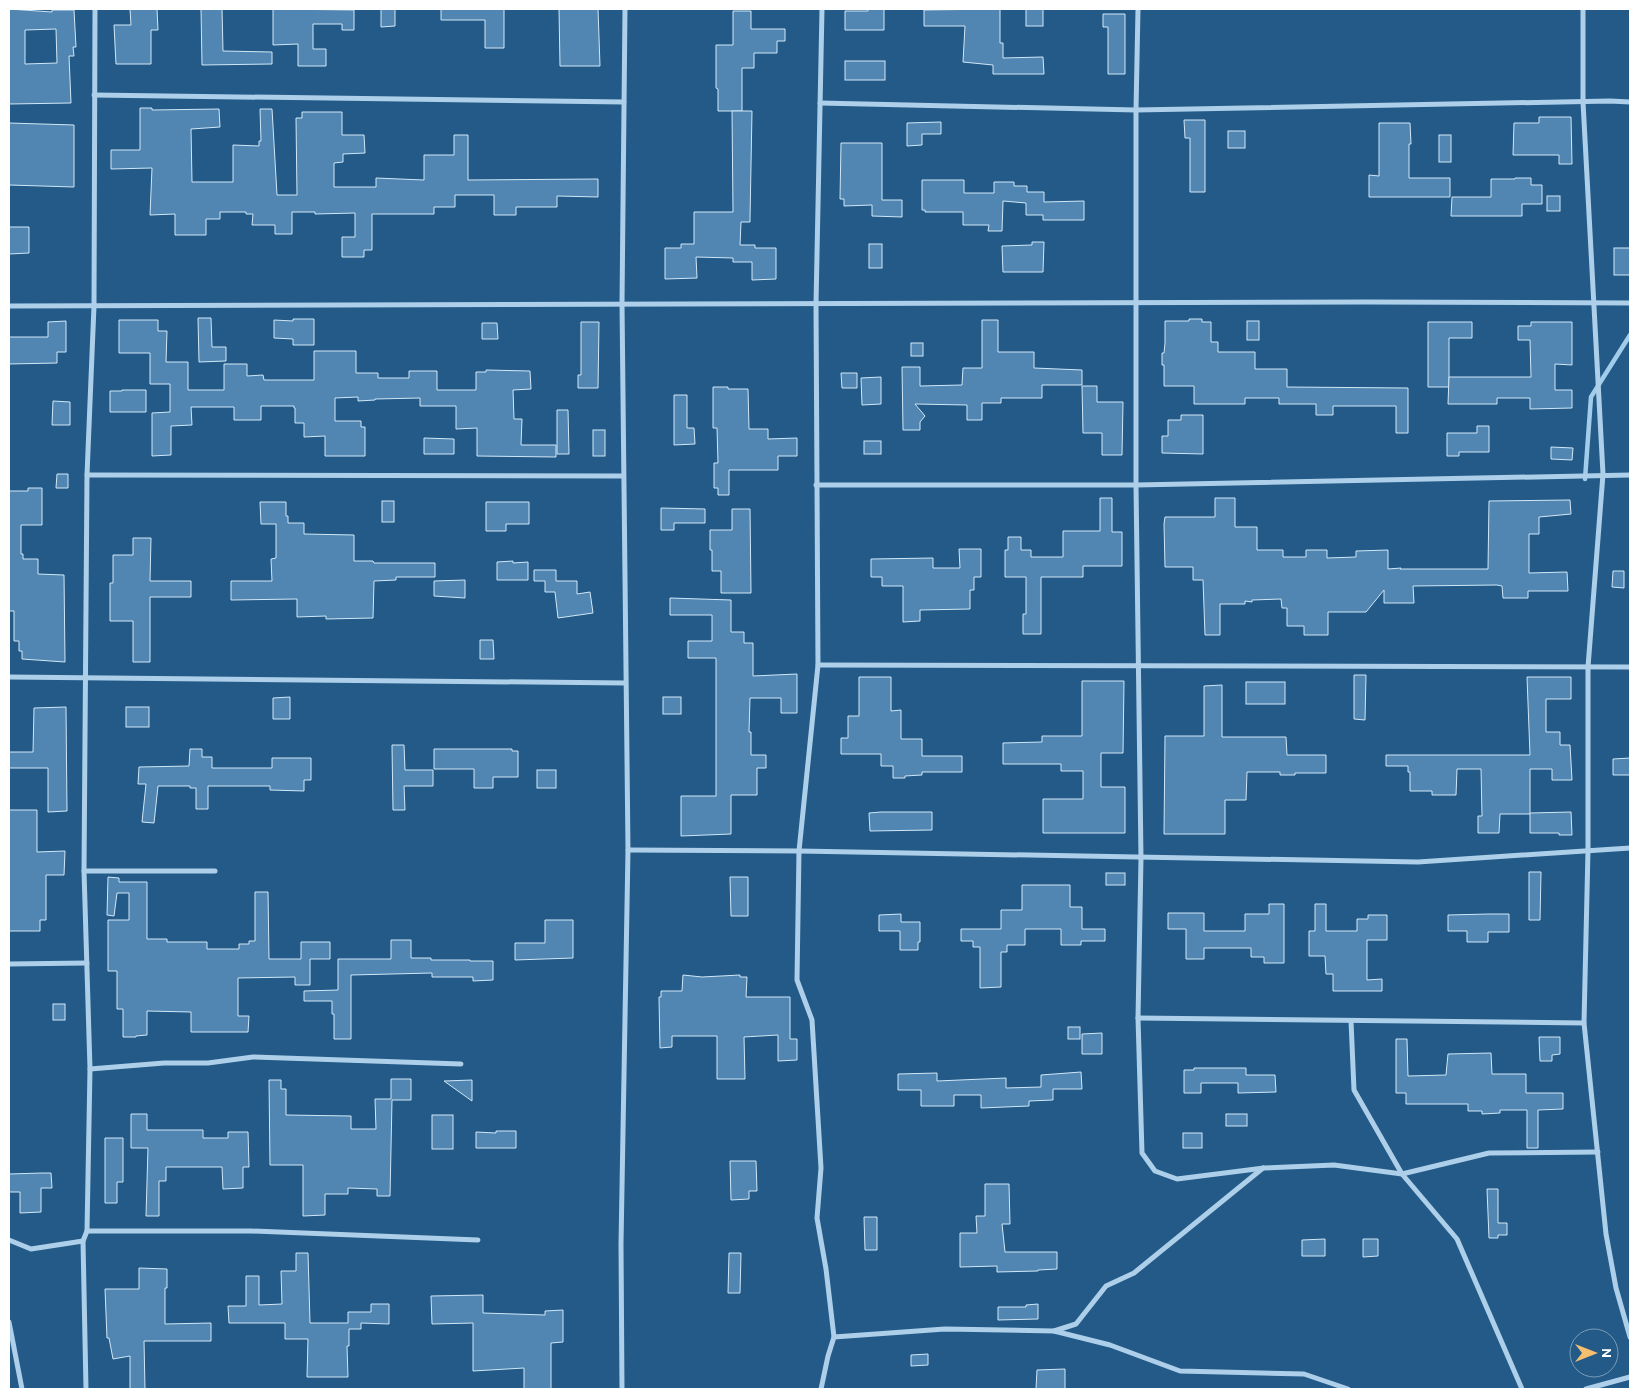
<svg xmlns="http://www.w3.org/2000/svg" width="1639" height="1398" font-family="Overpass,sans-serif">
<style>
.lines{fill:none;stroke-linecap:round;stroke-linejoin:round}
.stream{stroke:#a1ccea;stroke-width:4.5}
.building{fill:#5086b1;stroke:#d1e7f7;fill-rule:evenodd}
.minor{stroke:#adcfe9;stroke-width:5}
</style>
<rect width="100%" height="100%" fill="#235a87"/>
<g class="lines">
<path class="stream" d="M1585,479L1591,397L1630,335"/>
</g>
<g class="building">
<path d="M9,9L52,12V10H74L76,47H73L74,56H69L71,103L9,104ZM56,29L57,63L25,64V30Z"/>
<path d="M130,9H157L158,30H151V64H116L114,25H131Z"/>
<path d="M201,9H222L223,51L272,52V64L202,65Z"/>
<path d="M273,9L354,10V30H342V24H313V49H326V66H298V44L273,45Z"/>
<path d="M381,9H395V26L381,27Z"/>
<path d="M441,9H504V48H485V20H441Z"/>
<path d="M559,9H598L600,66H560Z"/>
<path d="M868,9H884V30H845V11H868Z"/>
<path d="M1000,9V43H1003V58L1043,57L1044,74H993V65L963,62L965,26H924V10Z"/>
<rect x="1026" y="9" width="17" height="17"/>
<path d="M733,11H751V29H785V41H777V53H754V68H742V111H718V89L716,88V45H733Z"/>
<path d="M1103,14H1125V74H1108V27H1103Z"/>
<rect x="845" y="61" width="40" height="19"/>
<path d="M140,108H152V110L219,109L220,127L191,129L192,182H233V145L259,146V141H261L260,109H272L277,195H297L296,118H302V112H342V135H364L365,153L343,154V162L334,163V187H376V178L424,180V155H454V135H468V180L598,179V197L557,196V207H516V215H494V195H455V207H434V214H372V250H364V257H342V237H355V213L315,214V212H292V234H275V225H252L253,214H246V212H220V219H206V235H175V214L150,215L152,168L111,169V150H140Z"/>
<path d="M732,111H752L750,219V222H741L740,245H755V248H776V279L752,280V262H733V258L696,257L697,278L665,279V248H681V244H694V212H733Z"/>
<path d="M1539,117H1571L1572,164H1559V155H1513L1514,123H1539Z"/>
<path d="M1184,120H1205V192H1190V138H1185Z"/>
<path d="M941,122V134H922V145L907,146V123Z"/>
<path d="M9,123L74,125V187L9,185Z"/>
<path d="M1379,123H1410L1411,144H1409V178H1450V197H1369V175L1379,176Z"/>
<rect x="1228" y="131" width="17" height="17"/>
<rect x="1439" y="135" width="12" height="27"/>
<path d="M841,143H882V200H902V217L872,216V205L844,206V199H840Z"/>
<path d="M1515,178H1531V185H1542V204H1522V216H1451L1452,197H1491V179H1515Z"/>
<path d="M922,180H964V193H994V182H1014V186H1027V192H1044V202L1084,201V220H1043V215H1026V203L1003,201L1002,231H988L989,225H963V212H925V210H922Z"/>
<rect x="1547" y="196" width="13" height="15"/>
<path d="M9,227H29V253L9,254Z"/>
<path d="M1032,242H1044L1043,272H1003L1002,246L1032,245Z"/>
<rect x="869" y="244" width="13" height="24"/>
<rect x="1614" y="248" width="16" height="27"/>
<path d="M198,318H211L212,347H226V361L199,362Z"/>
<path d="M293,319H314V345H293V339L274,338V320L293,321Z"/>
<path d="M1189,319H1202V322H1211V342H1218V352H1255V369H1287V387L1408,388V433H1396V406H1333V415H1316V404H1279V398H1245V404H1194V386H1164V365H1162V353H1164L1165,343V321H1189Z"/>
<path d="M119,320H158V331H167L166,362H188V390H224V364H247V376L263,375L264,380H314V351H356V373H378V378H409V371H437V390H476V372H486V370L530,371L531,389L513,390L514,419H522L521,445H556V457L477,456V428L456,429V406H420V398L375,399V400L358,401V397L335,398V421H361V427H365V456H325V436L304,437V423H295V408H294V406H261V420H234V407H191L192,425L171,426V455L152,456V413L170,412V384H150V353H119Z"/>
<path d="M982,320H998V352H1034V368L1082,370V385H1042V398H1001V403H982V420H967V405L915,404L925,416L920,422V430H903L902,367H920V386L962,385L963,368H982Z"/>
<path d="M66,321V352H57V363L9,364V337H48V322Z"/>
<rect x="1247" y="321" width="12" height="19"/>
<path d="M581,322H599L598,388H578V375H581Z"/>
<path d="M1428,322H1472V338H1449V387H1428Z"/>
<path d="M1531,322H1572V365L1555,364V390H1572V408L1530,409V398H1497V404H1448L1449,377H1531L1530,340H1518V326H1531Z"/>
<path d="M482,323H497L498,339H482Z"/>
<rect x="911" y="343" width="12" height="13"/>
<path d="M841,373H857V388H842Z"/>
<path d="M881,377V404L862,405L861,378Z"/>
<path d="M1082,386H1097V402H1123L1122,455H1102V433H1083Z"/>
<path d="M713,387H728V389H748L749,429H768V439L797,438V456H778V470H729V495H718V488H714V463H718L717,428H713Z"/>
<path d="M122,390H146V412H110V391H122Z"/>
<path d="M674,395H687V428H694L695,444L674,445Z"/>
<path d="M53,401L70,402V425H52Z"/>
<path d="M557,410H568L569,454H557Z"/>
<path d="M1181,415H1203V454L1162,453V436H1168V420H1181Z"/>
<path d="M1477,426H1489V452H1459V456H1447V433H1477Z"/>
<rect x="593" y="430" width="12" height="26"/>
<path d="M424,438L454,439V454H424Z"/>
<rect x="864" y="441" width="17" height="13"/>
<path d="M1551,447L1573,448L1572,460L1551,459Z"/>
<path d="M57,474H68V488H56Z"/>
<path d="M28,488H42V525H21V554H23V559H38V574L64,575L65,662L22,659V651H19V641H14V611H9V491H28Z"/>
<path d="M1100,498H1112V532H1122V566H1083V577H1041V634H1023V614H1026V577H1005V550H1008V537H1021V550H1031V557H1063V531H1100Z"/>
<path d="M1215,498H1235V527H1257V550H1283V557H1306V550H1327V558L1356,557V551L1388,550V569L1401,568L1400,569H1488L1489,501L1570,500L1571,514L1539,517V534H1529V573L1567,572L1568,591H1528V598H1503L1502,586L1497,585L1413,586L1414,603H1384V590L1366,612H1328V635H1304V626H1287V608H1282L1281,599L1252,600V602L1245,601V604H1220V635H1205L1203,580H1193V567H1165L1164,524L1165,517H1215Z"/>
<rect x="382" y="501" width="12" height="21"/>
<path d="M260,502H286V516H288V523H304V534L354,535V561H373L374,563H435V577H396V580L374,581L373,618L326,619V616L297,617V599L231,600V581H272L271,559L276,558V524H261Z"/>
<path d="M486,502H529V524H506V531H486Z"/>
<path d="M661,508L705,509V523H674V530H661Z"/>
<path d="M732,509H750L751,593H721V571H712V550H710V530H732Z"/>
<path d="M133,538H151L150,581H191V597H150V662H133V621H110V583H113V555H133Z"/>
<path d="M959,549H981V577H974V590H970V609L920,610V621L903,622V586H882V577H871V559L933,558V568H960Z"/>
<path d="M513,561V563L528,562V580H497V562Z"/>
<path d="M534,570H556V581H577V594L590,592L593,613L558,618L555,592H545V581H534Z"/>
<path d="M1613,571H1624V588L1612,587Z"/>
<path d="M465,580V598L434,596V581Z"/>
<path d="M670,598L731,600V632H744V643H753V676L797,674V713H781V698H750L749,732H751V755H766V768H757V795H731V834L681,836V796H716V658H688V641H712V615H670Z"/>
<path d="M480,640H493L494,659H480Z"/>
<path d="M1354,675H1366L1365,720L1354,719Z"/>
<path d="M859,677H891V711L901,710V739H922V756H962V772H922V775L905,776V778H893V766H881V754H841V738H848V716H859Z"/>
<path d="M1527,677H1571V699H1546V732H1560V745H1570L1572,780H1552V769H1530V814H1500L1499,833H1478V816H1482L1481,769H1457L1456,795H1432V791H1410V772H1408V766H1386V755H1530Z"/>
<path d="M1082,681H1124L1123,753H1101V787H1125V833H1043V799H1083V771H1061V764H1003V743L1042,742V736H1082Z"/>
<rect x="1246" y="682" width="39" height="22"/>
<path d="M1222,685V737H1286L1287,755H1326V773H1295V775H1280V772H1247L1246,800H1225V834H1164L1165,736H1204V686Z"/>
<path d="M290,697V719H273V698Z"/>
<rect x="663" y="697" width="18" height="17"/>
<path d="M66,707L67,811L48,812V768H9V752H33L34,708Z"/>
<rect x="126" y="707" width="23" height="20"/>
<path d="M392,745H404L405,770H433V786H404L405,810H393Z"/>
<path d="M190,749H202V757H212V768H272V758H311V780H304V791L270,790V786H208V809H196V788H190V786H158L154,823L142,822L146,784H138L139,767L189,766Z"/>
<path d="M434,749H512V751H518V777H493V788H474V769H434Z"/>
<path d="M1630,758V775H1613V759Z"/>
<rect x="537" y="770" width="19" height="18"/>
<path d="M9,810H37V852L65,851L64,875H46V920H40V931H9Z"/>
<path d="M881,812H932V830L870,831L869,813Z"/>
<path d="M1571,812L1572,835H1559V833H1530V813Z"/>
<path d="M1529,872H1541L1540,920H1529Z"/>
<rect x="1106" y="873" width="19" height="12"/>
<path d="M108,877L119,878V882H147V939H167V942H207V949H239V944H249V941H255V892H268L269,959H301V942H330V959H310V985H295V977L238,978V1016H249L248,1032H191V1012L147,1011V1035L136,1036V1037H123V1009H117V971H108V920H129V893H117L114,916L107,915Z"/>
<path d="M730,877H748V916H731Z"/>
<path d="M1022,885H1070V907H1082V929H1105V941H1081V945H1061V929H1025V945H1007V952H1001V987L980,988V947H973V941H961V929H1001V910H1022Z"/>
<path d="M1269,904H1284V963H1264V957H1251V948H1204V959H1186V929H1168V913H1204V931H1245V914H1269Z"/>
<path d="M1315,904H1326V931H1357V919H1368V915H1387V940H1367V980L1382,979V991H1333V974H1326L1325,956H1309V931H1315Z"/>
<path d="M901,914V922H920V942H918V950H900V931H879V915Z"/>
<path d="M1489,914H1509V932H1488V942H1467V931H1448V915Z"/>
<path d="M545,920H573V958L515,960V943H545Z"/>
<path d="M391,940H411V958H431V960H470V961H493V980L473,981V977H432V973L351,975V1039H334V1014H332V1001H304V991L338,990V959H391Z"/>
<path d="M683,975L702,977L740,975V977H747L746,997H790V1039H797V1060L778,1061V1035L744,1037L745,1079H717V1036H672V1047L660,1048L659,997H661V991H682Z"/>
<rect x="53" y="1004" width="12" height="16"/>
<rect x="1068" y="1027" width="12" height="12"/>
<path d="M1102,1033V1054H1082V1034Z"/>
<path d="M1539,1037H1560V1054L1552,1055V1061H1540Z"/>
<path d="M1396,1039H1407L1408,1076L1446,1075L1448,1054L1491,1053L1492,1074H1526V1093H1563V1109L1538,1110V1148H1527V1110H1500V1113L1482,1114V1111H1468V1104H1406V1093H1396Z"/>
<path d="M1194,1068H1246V1075H1275L1276,1092L1238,1093V1083H1201V1093H1184V1070H1194Z"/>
<path d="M1081,1072L1082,1089H1053V1100L1029,1101V1106L981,1108V1095H954V1106H921V1090H898V1074L937,1073V1081L1006,1078V1088L1041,1087V1075Z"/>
<path d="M391,1079H411V1100H392L390,1196H377V1189L348,1188V1194H325V1215L303,1216V1165H270L269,1080H281V1089H286V1115L351,1116V1129H376L375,1099H391Z"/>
<path d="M472,1080V1101L444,1081Z"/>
<path d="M131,1114H147V1130H203V1138H228V1132H248L249,1167H243V1188L223,1189L222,1167H166V1181H159V1216H146L148,1148H131Z"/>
<rect x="1226" y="1114" width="21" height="12"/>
<rect x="432" y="1115" width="21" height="34"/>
<path d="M496,1131H516V1148H476V1132L496,1133Z"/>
<rect x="1183" y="1133" width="19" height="15"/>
<path d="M105,1138H123V1182H117V1203H105Z"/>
<path d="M730,1161H756L757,1191H749V1199L731,1200Z"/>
<path d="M42,1173H51L52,1188H41V1212L20,1213V1192H9V1174Z"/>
<path d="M985,1184H1009L1010,1224H1002L1005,1252H1057V1269L1038,1270V1271L997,1272V1266L960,1267V1233H977L976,1216H985Z"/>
<path d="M1487,1189H1498V1223H1507V1235H1498V1238H1489Z"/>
<path d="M864,1217H877V1250H865Z"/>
<path d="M1325,1239V1256H1302V1240Z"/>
<path d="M1363,1239H1378V1256L1363,1257Z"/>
<path d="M296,1253H308L310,1323H348V1312H371V1304H389V1324L361,1323V1329H349V1346H347L348,1377H307L308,1339H285V1323H229L228,1306H246V1276H259V1305L282,1304L281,1271H296Z"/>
<path d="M729,1253H741L740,1293H728Z"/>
<path d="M139,1268L167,1269V1288H165V1324L211,1323V1341H144L145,1389H130V1356L113,1359L109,1338H107L105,1289H139Z"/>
<path d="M483,1295V1313L545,1315V1311L563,1310V1342L551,1343V1389H524V1368L473,1371V1323L432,1324L431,1296Z"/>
<path d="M1038,1304V1319L998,1320V1307H1026V1305Z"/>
<path d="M928,1354V1365L911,1366V1355Z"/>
<path d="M1065,1369V1389H1036L1037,1370Z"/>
</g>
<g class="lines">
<g class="minor">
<path d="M1138,9L1136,110V485L1141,858L1138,1018L1142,1153L1155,1171L1177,1179L1264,1168L1334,1165L1402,1174L1489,1153L1598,1152"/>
<path d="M1583,9V102L1603,474L1588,667V850L1584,1023L1606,1234L1616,1288L1630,1337"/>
<path d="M94,95L624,102"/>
<path d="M820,103L1136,110L1610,101L1630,102"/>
<path d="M9,306L1366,302L1630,303"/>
<path d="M87,475L623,476"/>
<path d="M816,485H1136L1630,475"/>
<path d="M818,665L1630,667"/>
<path d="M9,677L625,683"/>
<path d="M628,850L799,851L1418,862L1630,848"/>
<path d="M84,871H215"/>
<path d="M9,964L87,963"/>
<path d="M1138,1018L1584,1023"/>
<path d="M1351,1021L1354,1090L1402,1174L1457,1239L1522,1389"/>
<path d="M90,1069L164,1063H208L253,1057L461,1064"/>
<path d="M87,1231H251L478,1240"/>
<path d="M9,1240L31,1249L83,1241"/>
<path d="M9,1322L22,1389"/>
<path d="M1054,1331L1110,1345L1180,1371L1304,1374L1348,1389"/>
<path d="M834,1337L945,1329L1054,1331L1076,1324L1106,1286L1134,1273L1263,1168"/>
<path d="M86,1389L83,1241L87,1231L90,1069L84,871L87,475L94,306L95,9"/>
<path d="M622,1389L621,1244L628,850L622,304L625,9"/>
<path d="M821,1389L828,1356L834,1337L826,1269L817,1218L821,1168L812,1020L797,980L799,851L818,665L816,304L822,9"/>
<path d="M1586,1389L1630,1377"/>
</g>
</g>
<rect width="1639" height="1398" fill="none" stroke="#ffffff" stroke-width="20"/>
<g transform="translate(1594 1353) rotate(90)"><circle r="24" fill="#235a87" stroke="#7b9cb7"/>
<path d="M0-4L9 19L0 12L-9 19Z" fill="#f5bf70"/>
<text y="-8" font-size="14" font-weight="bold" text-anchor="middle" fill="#ffffff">N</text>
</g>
</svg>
